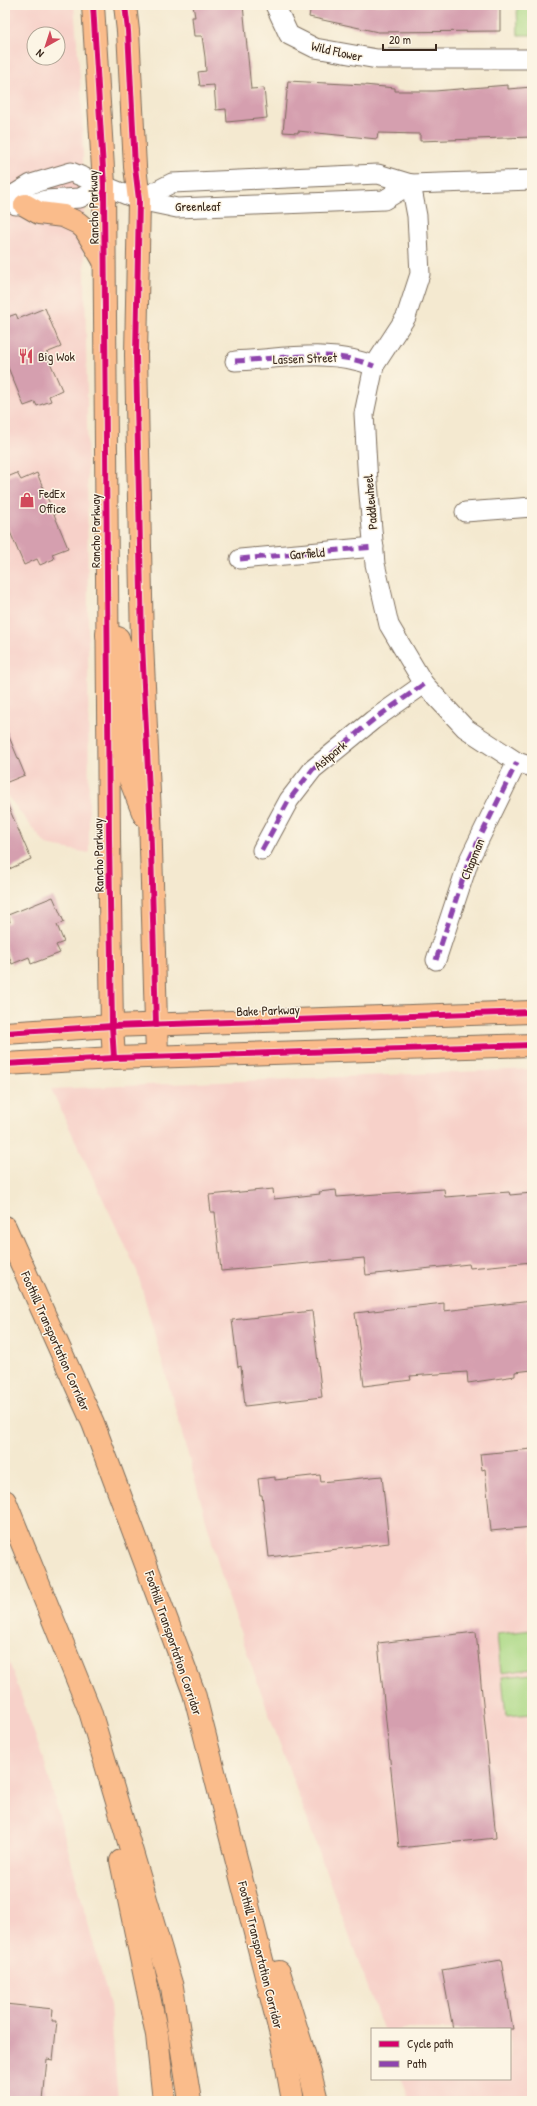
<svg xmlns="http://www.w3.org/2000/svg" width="537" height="2106" font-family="'Patrick Hand',sans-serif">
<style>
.built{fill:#f7d1c9;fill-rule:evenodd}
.green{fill:#acd986;stroke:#748252}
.building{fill:#d59faf}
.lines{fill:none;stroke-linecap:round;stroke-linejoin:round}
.minor-casing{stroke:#7c6d5c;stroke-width:21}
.major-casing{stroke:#7c6d5c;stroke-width:24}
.highway-casing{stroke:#7c6d5c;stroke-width:24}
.minor{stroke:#fff;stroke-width:19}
.major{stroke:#fabc8b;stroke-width:22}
.highway{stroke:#fabc8b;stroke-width:22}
.quiet{stroke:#8e44ad;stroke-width:5;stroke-dasharray:10 5;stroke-linecap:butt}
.cycleway-casing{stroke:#fcf5e5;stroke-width:8}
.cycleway{stroke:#d6006c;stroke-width:6}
.labels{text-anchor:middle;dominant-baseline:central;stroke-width:3;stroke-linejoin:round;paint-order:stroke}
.street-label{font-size:13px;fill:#3b2a1e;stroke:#fcf5e5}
.poi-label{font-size:13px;fill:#3b2a1e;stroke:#fcf5e5;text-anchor:start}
</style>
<rect width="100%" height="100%" fill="#fcf5e5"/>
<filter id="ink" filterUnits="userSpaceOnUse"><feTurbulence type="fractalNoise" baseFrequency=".025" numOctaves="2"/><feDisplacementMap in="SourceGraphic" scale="8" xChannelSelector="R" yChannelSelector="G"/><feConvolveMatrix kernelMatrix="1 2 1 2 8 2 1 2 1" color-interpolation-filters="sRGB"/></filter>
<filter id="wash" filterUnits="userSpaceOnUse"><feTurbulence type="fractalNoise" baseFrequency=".012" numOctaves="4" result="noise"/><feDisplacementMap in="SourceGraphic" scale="16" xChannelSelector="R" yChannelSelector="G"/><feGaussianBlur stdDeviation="0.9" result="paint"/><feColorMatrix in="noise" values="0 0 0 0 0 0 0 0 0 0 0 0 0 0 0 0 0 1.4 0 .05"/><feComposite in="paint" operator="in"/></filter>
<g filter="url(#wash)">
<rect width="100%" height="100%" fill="#f4e9d0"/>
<g class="built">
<path d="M5,5H74L82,103L87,400L89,853L46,845L5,793ZM34,34H58V58H34Z"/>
<path d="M532,1069V2101H409L401,2079H510V2029H383L253,1670L223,1581L137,1271L51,1089Z"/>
<path d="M5,1650L45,1764L110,2005L118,2101H5Z"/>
</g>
<g class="green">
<path d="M517,5H532V35H518Z"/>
<path d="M532,1630V1669L501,1673L497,1634Z"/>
<path d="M532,1674V1714L506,1716L502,1677Z"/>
</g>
<g id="blocks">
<g class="building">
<path d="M193,5H243L251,89L264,88L267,118L227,122L226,109L216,110L214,85L200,86L198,72L206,71L205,57L202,36H194L192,17H195Z"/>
<path d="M311,5H500V31L378,32L309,17Z"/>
<path d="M288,81L364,85L395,88V91H435L508,85V89L532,87V137L420,141V134L378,133L377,139L298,131V133L283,132Z"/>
<path d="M45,308L61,347L46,353L62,390L49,396L51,401L37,406L35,402L24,406L5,360V318L16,314L18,319Z"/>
<path d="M17,473L21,480L37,473L68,548L52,554L54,559L40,565L37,559L24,565L5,520V478Z"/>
<path d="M5,727L25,775L5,783Z"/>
<path d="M5,799L31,859L5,871Z"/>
<path d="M53,897L64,922L57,925L64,942L56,945L60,953L31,964L29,957L12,964L5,946V924L10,922L8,915Z"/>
<path d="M273,1189L274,1199L320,1194L319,1192L336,1190L337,1197L444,1189L445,1197L509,1192L510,1195L532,1193V1262L470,1268L469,1264L366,1275L364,1258L221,1271L215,1212H211L209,1195Z"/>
<path d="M532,1301V1370L515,1372V1376L468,1383L467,1372L410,1376L411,1380L364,1386L355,1313L444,1303V1311Z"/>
<path d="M312,1311L322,1397L245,1406L241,1366L238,1367L232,1320Z"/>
<path d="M532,1449V1527L491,1531L485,1469L482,1470L480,1454Z"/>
<path d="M320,1475L321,1482L382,1476L389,1543L269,1557L262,1495H260L258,1479L275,1477V1480Z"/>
<path d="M476,1632L496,1838L399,1848L378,1643Z"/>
<path d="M501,1960L513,2029H453L442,1970Z"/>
<path d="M5,2004L53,2009L52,2021H57L53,2060L47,2059L43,2101H5Z"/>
</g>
</g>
</g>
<g filter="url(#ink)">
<use href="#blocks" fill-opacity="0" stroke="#7c6d5c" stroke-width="1"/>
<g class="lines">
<g class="minor-casing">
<g id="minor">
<path d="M275,5L289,35L315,48L377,59H532"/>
<path d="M411,184L417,216L420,274L406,317L374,366L364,414L368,483L375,564L389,625L424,684L465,728L517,762L532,767"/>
<path d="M5,200L31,184L71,172L139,200L177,208L384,200L411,184"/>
<path d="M139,200L172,183L378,174L411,184L532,180"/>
<path d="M16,205L30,204L46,200L80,198L104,185"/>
<path d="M235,361C280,359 331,348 374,366"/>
<path d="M465,512L532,507"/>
<path d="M240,559L374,547"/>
<path d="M262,850L289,800L313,769L373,720L424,684"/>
<path d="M436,960L469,860L517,762"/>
</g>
</g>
<g class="major-casing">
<g id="major">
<path d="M93,5L104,185L109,838L112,1026L114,1058"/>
<path d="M125,5L128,31L135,167L139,200L136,355L142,643L150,814L157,1056"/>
<path d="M25,205L39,213L63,216L78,223L85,229L104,261"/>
<path d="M107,635L118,638L124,658L128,774L144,815"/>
<path d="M5,1033L112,1026L532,1012"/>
<path d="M5,1064L114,1058L532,1045"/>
</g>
</g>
<g class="highway-casing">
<g id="highway">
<path d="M5,1227L93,1423L194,1693L282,2039L293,2101"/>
<path d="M5,1501L90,1711L172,1987L190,2101"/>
<path d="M121,1861L157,2035L164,2101"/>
<path d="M279,1972L310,2073L317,2101"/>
</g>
</g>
<use href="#minor" class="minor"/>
<use href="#major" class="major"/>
<use href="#highway" class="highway"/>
<g class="quiet">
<path d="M235,361C280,359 331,348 374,366"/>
<path d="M240,559L374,547"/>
<path d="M262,850L289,800L313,769L373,720L424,684"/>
<path d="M436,960L469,860L517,762"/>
</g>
<g class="cycleway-casing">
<g id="cycleway">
<path d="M93,5L104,185L109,838L112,1026L114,1058"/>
<path d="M125,5L128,31L135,167L139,200L136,355L142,643L150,814L156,1025"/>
<path d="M5,1033L112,1026L532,1012"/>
<path d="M5,1064L114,1058L532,1045"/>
</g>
</g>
<use href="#cycleway" class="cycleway"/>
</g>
</g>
<defs>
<g id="restaurant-bare" transform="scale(1.2)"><path d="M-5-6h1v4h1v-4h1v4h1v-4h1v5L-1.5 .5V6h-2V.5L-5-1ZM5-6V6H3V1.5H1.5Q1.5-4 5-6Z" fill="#d1495b" stroke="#fcf5e5" stroke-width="2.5" paint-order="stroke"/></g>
<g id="shop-bare" transform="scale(1.2)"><path d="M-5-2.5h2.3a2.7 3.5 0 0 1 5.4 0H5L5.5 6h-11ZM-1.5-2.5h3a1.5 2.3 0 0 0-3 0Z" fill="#d1495b" stroke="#fcf5e5" stroke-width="2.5" paint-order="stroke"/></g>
</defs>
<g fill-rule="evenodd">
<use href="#restaurant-bare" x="26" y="356"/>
<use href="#shop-bare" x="27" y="500"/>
</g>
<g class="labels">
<g class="street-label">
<text transform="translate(337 51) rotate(13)">Wild Flower</text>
<text x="198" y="206">Greenleaf</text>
<text transform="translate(93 207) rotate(-91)">Rancho Parkway</text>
<text transform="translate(305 358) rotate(-2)">Lassen Street</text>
<text transform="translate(370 502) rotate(-95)">Paddlewheel</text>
<text transform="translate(95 531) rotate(-90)">Rancho Parkway</text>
<text transform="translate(307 553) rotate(-5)">Garfield</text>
<text transform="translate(330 755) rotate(-40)">Ashpark</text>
<text transform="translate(98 855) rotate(-91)">Rancho Parkway</text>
<text transform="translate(472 859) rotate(-68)">Chapman</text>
<text transform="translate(268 1010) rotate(-2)">Bake Parkway</text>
<text transform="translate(56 1341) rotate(66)">Foothill Transportation Corridor</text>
<text transform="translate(174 1643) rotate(71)">Foothill Transportation Corridor</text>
<text transform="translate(261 1955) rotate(76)">Foothill Transportation Corridor</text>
</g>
<g class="poi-label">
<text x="38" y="356">Big Wok</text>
<text x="39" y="493">FedEx<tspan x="39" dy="15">Office</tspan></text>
</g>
</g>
<rect width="537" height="2106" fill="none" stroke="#fcf5e5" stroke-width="20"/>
<rect x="371" y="2028" width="140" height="52" fill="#fcf5e5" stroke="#afa495"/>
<rect x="379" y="2041" width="20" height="6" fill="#d6006c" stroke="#afa495"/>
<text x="407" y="2048" font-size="12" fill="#3b2a1e">Cycle path</text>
<rect x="379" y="2061" width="20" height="6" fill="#8e44ad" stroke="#afa495"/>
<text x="407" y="2068" font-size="12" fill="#3b2a1e">Path</text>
<g transform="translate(46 46) rotate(219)"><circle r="19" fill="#fcf5e5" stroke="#afa495"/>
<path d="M0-3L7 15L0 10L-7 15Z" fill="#d1495b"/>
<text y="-6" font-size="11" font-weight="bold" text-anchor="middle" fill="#3b2a1e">N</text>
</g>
<path d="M383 44v6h53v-6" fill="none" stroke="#3b2a1e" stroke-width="2"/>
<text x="389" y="44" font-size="12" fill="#3b2a1e" stroke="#fcf5e5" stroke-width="3" paint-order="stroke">20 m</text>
</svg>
